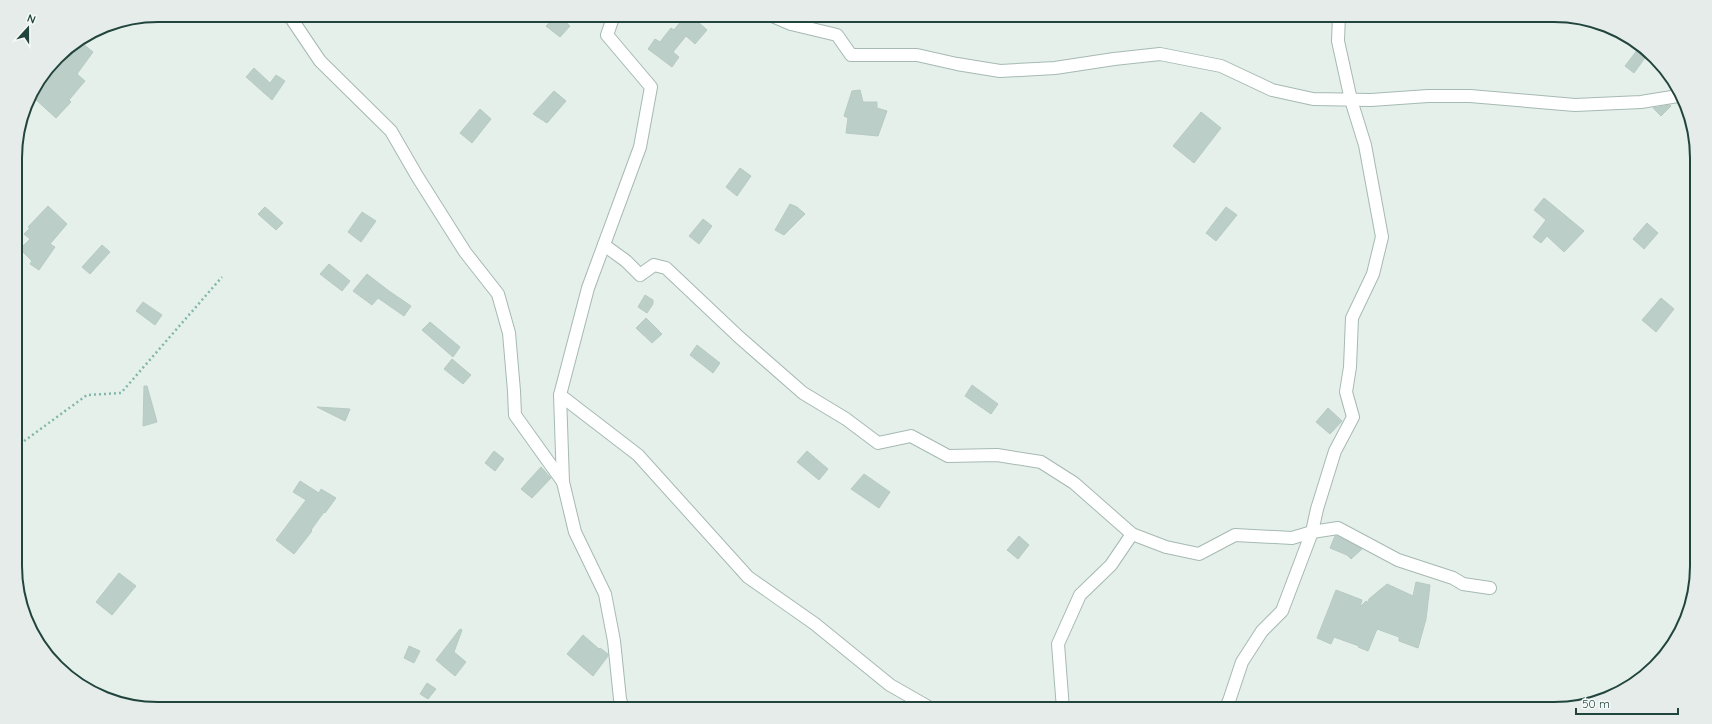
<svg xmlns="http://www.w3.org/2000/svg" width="1712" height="724" font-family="Quicksand,sans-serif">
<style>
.building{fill:#bccec8;stroke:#b6cac3}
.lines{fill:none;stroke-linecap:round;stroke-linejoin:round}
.minor-casing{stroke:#a6b9b3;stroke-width:14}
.path{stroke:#81b7aa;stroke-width:2.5;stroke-dasharray:2 3;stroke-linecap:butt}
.minor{stroke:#fff;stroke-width:12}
.rim{fill:none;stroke:#21453d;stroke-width:2}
</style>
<rect width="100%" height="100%" fill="#e5f0eb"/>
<g class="building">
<path d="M557,15L570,26L560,37L546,26Z"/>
<path d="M686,15H704L698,22L707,30L695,44L686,36L673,52L679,57L672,67L648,49L655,39L660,42L671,28L674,30Z"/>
<path d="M77,42L80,45L82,43L93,52L77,74L85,81L69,100L71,102L56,118L34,98L37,94L33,91L64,51Z"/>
<path d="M1638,49L1647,55L1634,73L1625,66Z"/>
<path d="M254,68L270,83L276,75L285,81L272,100L246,77Z"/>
<path d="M860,90L863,102H877V108L887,111L878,136L846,133L848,118L844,116L852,91Z"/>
<path d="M554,91L566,101L547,123L533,114Z"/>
<path d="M1670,105L1671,106L1661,116L1653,108Z"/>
<path d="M480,109L491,119L472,143L460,133Z"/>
<path d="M1201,112L1221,128L1194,163L1173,146Z"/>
<path d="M740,168L751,176L737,196L726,187Z"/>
<path d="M1544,198L1584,231L1564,252L1547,236L1541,243L1533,237L1546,220L1534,210Z"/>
<path d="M790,204L797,207L805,214L784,235L775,230Z"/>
<path d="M48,206L67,224L50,244L55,247L39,270L30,264L32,261L20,249L30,239L24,234L30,228L28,227Z"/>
<path d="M265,207L283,223L276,230L258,214Z"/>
<path d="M1226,207L1237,215L1216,241L1206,233Z"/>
<path d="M362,212L376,221L361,242L348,232Z"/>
<path d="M703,219L712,226L699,244L689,236Z"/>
<path d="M1647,223L1658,233L1644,249L1633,239Z"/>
<path d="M102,245L110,252L90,274L82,267Z"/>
<path d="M329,264L350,281L342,291L320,274Z"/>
<path d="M367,274L389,291L411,306L404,316L378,298L372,305L353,291Z"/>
<path d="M645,295L653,300V304L647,313L638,307Z"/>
<path d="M1661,298L1674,309L1656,332L1642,320Z"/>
<path d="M143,302L162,315L155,325L136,311Z"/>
<path d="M646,318L662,334L652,343L636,328Z"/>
<path d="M430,322L460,347L453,357L422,330Z"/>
<path d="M697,345L720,363L713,373L690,355Z"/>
<path d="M452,359L471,375L463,384L444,369Z"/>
<path d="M972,385L998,404L991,414L965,396Z"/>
<path d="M144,386H147L157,422L143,426Z"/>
<path d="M317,407L350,409L345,421Z"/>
<path d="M1328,408L1342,421L1330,434L1316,422Z"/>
<path d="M494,451L504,459L495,471L485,463Z"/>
<path d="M807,451L828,469L819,480L797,462Z"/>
<path d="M541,467L551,478L532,498L521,489Z"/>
<path d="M864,474L890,492L879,508L851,489Z"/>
<path d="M300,481L319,493L321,489L336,498L325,513L324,512L311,530L312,531L294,554L276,540L306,500L293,492Z"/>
<path d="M1019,536L1029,545L1018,559L1007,550Z"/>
<path d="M1335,536H1337L1362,549L1351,559L1347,555L1330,548Z"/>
<path d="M119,573L136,586L112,615L96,602Z"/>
<path d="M1416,582L1430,585L1426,619L1418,648L1399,641V637L1377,629L1368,651L1358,647L1359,646L1334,637L1331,644L1317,638L1336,590L1362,600L1360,607L1366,601L1368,602L1369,599L1387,584L1413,596Z"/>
<path d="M460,629L462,630L454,652L466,662L455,676L436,660Z"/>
<path d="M583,635L599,649L600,648L608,654V656L593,676L567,654Z"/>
<path d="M409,646L420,651L414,663L404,658Z"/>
<path d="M427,683L436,689L428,699L420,694Z"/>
</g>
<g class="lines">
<g class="minor-casing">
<g id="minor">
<path d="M289,15L320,61L391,131L417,176L465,252L498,294L509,333L514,391L515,415L563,482"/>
<path d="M614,15L607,35L651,87L640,147L588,288L560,395L563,482L575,532L605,594L614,641L620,699L623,709"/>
<path d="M770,15L791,24L837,35L851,55H917L957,64L1000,71L1055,68L1114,59L1160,54L1221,66L1272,90L1313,99L1371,100L1428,96H1470L1575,105L1641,102L1678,96"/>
<path d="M604,245L626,261L640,275L654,265L666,268L739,337L803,393L846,419L878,443L911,436L948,456L997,455L1041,462L1074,483L1132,534L1166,547L1199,554L1235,535L1292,538L1312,532L1338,528L1398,560L1453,578L1463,584L1490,588"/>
<path d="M560,395L638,455L748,577L815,624L890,685L932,709"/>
<path d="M1063,709L1058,644L1080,595L1111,565L1132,534"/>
<path d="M1225,709L1229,701L1242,662L1262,631L1282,611L1312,532L1317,509L1335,451L1353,417L1346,392L1350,367L1352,318L1373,274L1382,237L1365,145L1351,100L1338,41L1339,15"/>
</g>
</g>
<path class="path" d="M16,447L87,395L121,393L222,277"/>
<use href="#minor" class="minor"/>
</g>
<path d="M0 0H1712V724H0ZM158 22H1554A136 136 0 0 1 1690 158V566A136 136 0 0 1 1554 702H158A136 136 0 0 1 22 566V158A136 136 0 0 1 158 22Z" fill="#e5ecea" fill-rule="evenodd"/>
<path class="rim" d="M158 22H1554A136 136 0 0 1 1690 158V566A136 136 0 0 1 1554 702H158A136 136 0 0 1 22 566V158A136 136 0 0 1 158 22Z"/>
<g transform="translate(28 28) rotate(21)" stroke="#f6fbf9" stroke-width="3" paint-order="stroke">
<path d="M0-3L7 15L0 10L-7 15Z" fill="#21453d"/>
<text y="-6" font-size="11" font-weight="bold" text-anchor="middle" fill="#21453d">N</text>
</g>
<path d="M1576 708v6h102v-6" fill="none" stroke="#21453d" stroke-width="2"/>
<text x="1582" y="708" font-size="12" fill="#21453d" stroke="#f6fbf9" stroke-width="3" paint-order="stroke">50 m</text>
</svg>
